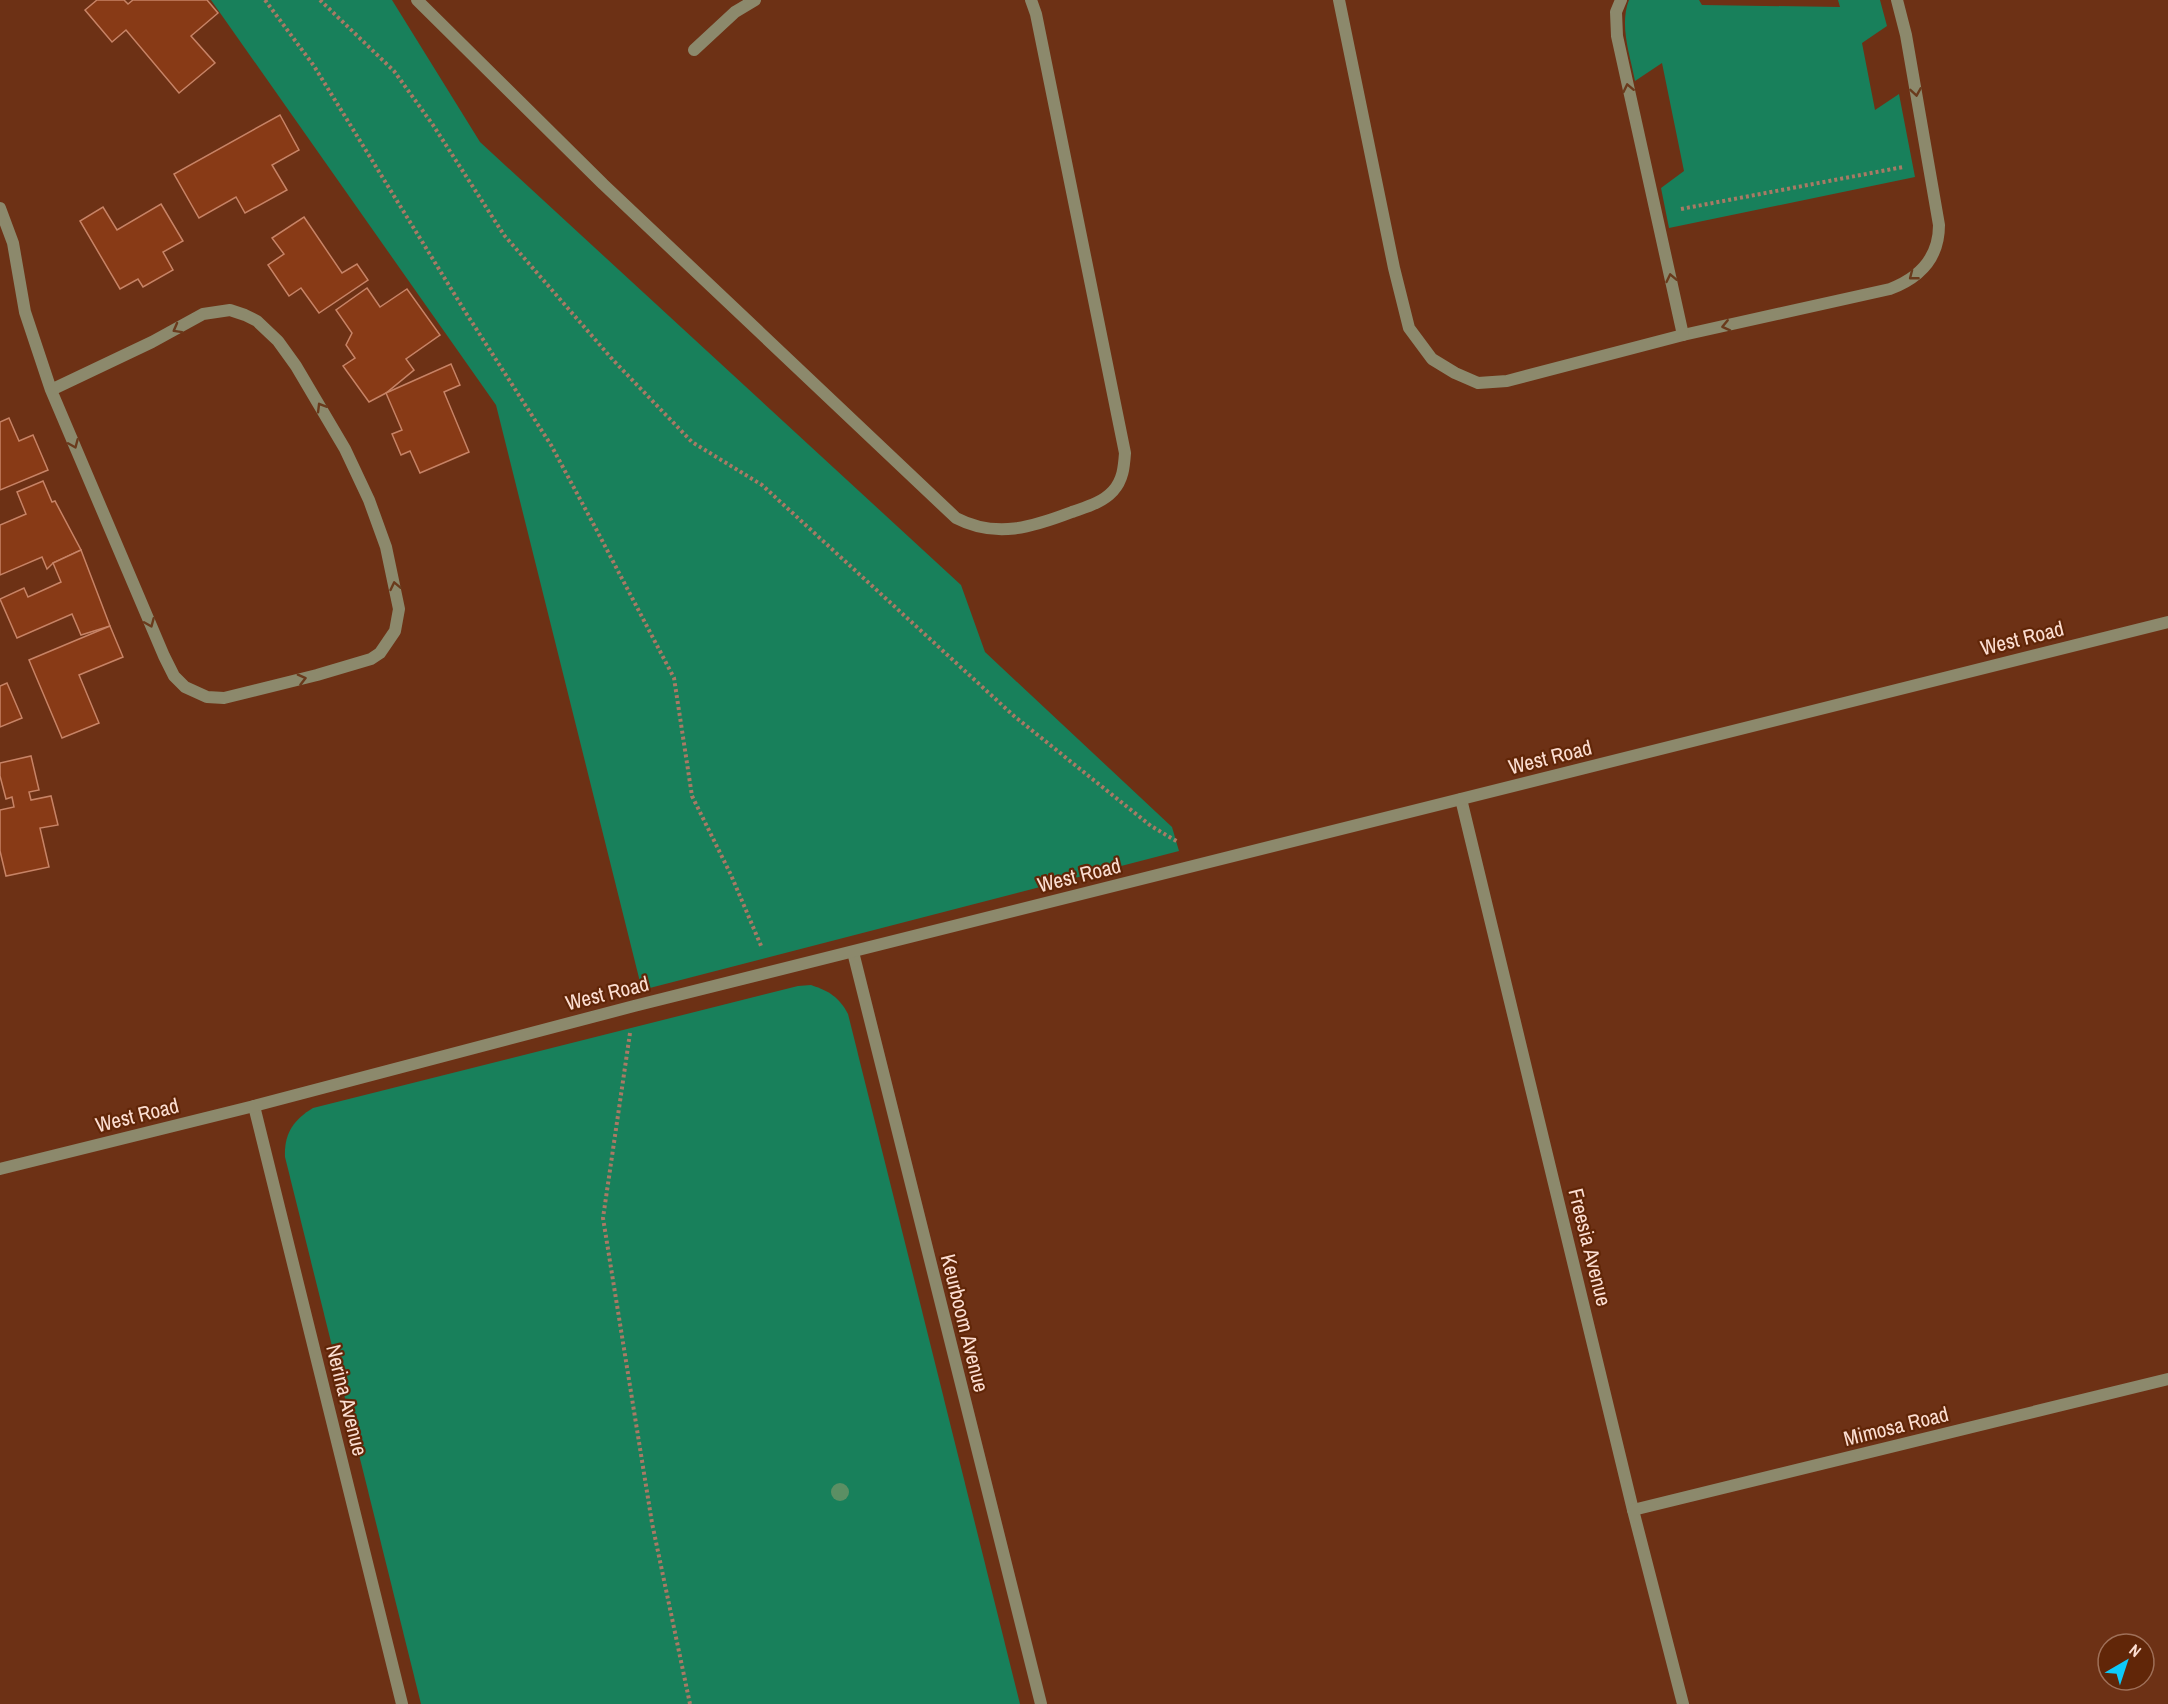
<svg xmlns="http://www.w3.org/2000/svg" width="2168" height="1704" font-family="'Archivo Narrow',sans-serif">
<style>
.green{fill:#18805b}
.building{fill:#883a16;stroke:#c78366;stroke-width:1.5}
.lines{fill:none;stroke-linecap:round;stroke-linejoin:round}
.path{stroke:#a97a65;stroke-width:4;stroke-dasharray:3 3;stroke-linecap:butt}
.minor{stroke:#8c896c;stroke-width:12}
.tree{fill:#5c8f64}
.oneway{stroke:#6a3a1c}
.labels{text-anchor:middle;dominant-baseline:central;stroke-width:4.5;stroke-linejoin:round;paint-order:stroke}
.street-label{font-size:21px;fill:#fcded2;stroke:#612608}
</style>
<rect width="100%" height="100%" fill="#6d3115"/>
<g class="green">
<path d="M211,0H392L480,142L961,585L985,652L1172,827L1179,851L642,990L496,405Z"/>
<path d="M1629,0H1699L1702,5L1840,7L1838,0H1880L1887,26L1862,43L1875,110L1899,94L1915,177L1669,228L1661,188L1684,171L1662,63L1635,81C1630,55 1619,25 1629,0Z"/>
<path d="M811,985C829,991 839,997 848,1014L1020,1704H421L285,1157C284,1134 293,1120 313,1108L798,986Z"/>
</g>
<g class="building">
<path d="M97,0H124L128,4L133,0H207L218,13L191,36L215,63L179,93L126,30L112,42L85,10Z"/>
<path d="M280,115L299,150L272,165L287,190L245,213L236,197L199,218L174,174Z"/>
<path d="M161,204L183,241L163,252L173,270L143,287L138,279L120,289L80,221L103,207L117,230Z"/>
<path d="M304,217L342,273L357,264L368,280L319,313L301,288L289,296L268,265L284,254L272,238Z"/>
<path d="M367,288L380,307L407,289L440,335L406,359L414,370L386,393L369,402L343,366L355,358L346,345L352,333L336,310Z"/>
<path d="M451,364L460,385L444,392L469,452L420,473L410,451L401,455L392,434L402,430L386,393Z"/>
<path d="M9,418L19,441L33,435L48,470L0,490V422Z"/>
<path d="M43,481L52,502L55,501L81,550L53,563L47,569L42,557L0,575V525L26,514L17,492Z"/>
<path d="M81,550L110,626L81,635L72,614L17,638L0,599L24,588L28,597L61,582L53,563Z"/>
<path d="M110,626L123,657L79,675L99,723L62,738L29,660Z"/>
<path d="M7,683L22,718L0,727V686Z"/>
<path d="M31,756L39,790L29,792L31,800L51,796L58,825L40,828L49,867L6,876L0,851V810L14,807L12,797L6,799L0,776V763Z"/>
</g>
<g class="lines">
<g class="path">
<path d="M265,0L314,66L466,313L551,445L595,527L674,678L692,796L731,875L762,948"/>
<path d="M320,0L394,71L433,125L504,235L613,360L692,442L762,485L1014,716L1151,826L1178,842"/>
<path d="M1681,209L1903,167"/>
<path d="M630,1033L603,1218L652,1523L690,1704"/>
</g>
<g class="minor">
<path d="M417,0L603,184L956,518C996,539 1033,527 1072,512C1086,507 1102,503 1113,491C1123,480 1124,467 1125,453L1036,14L1031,0"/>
<path d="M1339,0L1394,268L1409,328L1432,359L1455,373L1478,383L1507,381L1683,335L1890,289C1919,278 1939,258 1939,225L1906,35L1897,0"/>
<path d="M1621,0L1616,12L1617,36L1683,335"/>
<path d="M694,50L735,12L755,0"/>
<path d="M0,208L13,243L25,312L51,390L164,656L174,676L185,687L207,697L224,698L317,675L371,659L380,653L395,631L399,609L386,547L369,500L345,449L296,366L278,341L257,321L245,315L230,310L203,314L152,342L51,390"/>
<path d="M1461,799L1633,1510L1683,1704"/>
<path d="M853,952L1041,1704"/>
<path d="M254,1106L402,1704"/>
<path d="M0,1169L254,1106L634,1006L2168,622"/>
<path d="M1633,1510L2168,1379"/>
</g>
</g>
<circle class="tree" cx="840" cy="1492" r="9"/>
<defs><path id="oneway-chevron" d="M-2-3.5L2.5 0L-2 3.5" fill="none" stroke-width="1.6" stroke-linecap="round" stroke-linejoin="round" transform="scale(1.5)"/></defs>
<g class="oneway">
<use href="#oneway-chevron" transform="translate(1628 88) rotate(-102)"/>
<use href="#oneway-chevron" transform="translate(1916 92) rotate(81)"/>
<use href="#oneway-chevron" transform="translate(1913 276) rotate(142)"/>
<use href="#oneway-chevron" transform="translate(1671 278) rotate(-102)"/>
<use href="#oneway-chevron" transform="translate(1726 326) rotate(167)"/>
<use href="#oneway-chevron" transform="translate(177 329) rotate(151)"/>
<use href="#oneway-chevron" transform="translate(321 407) rotate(-121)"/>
<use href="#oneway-chevron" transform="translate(74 444) rotate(67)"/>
<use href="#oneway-chevron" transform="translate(395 586) rotate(-102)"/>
<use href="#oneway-chevron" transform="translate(150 623) rotate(67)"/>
<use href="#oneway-chevron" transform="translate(302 679) rotate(-14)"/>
</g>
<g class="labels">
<g class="street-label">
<text transform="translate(2022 638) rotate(-14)">West Road</text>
<text transform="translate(1550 757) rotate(-14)">West Road</text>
<text transform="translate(1079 875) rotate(-14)">West Road</text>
<text transform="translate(607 993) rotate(-14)">West Road</text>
<text transform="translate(137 1115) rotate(-14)">West Road</text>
<text transform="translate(1590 1247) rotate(76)">Freesia Avenue</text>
<text transform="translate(965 1323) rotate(76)">Keurboom Avenue</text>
<text transform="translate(347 1400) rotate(76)">Nerina Avenue</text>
<text transform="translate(1896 1426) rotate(-14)">Mimosa Road</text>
</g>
</g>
<g transform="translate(2126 1662) rotate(39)"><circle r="28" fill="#612608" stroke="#9f7059" stroke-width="1.5"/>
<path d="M0-4.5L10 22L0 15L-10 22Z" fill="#0dcafa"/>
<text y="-9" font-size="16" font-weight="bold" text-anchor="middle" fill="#fcded2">N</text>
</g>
</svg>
